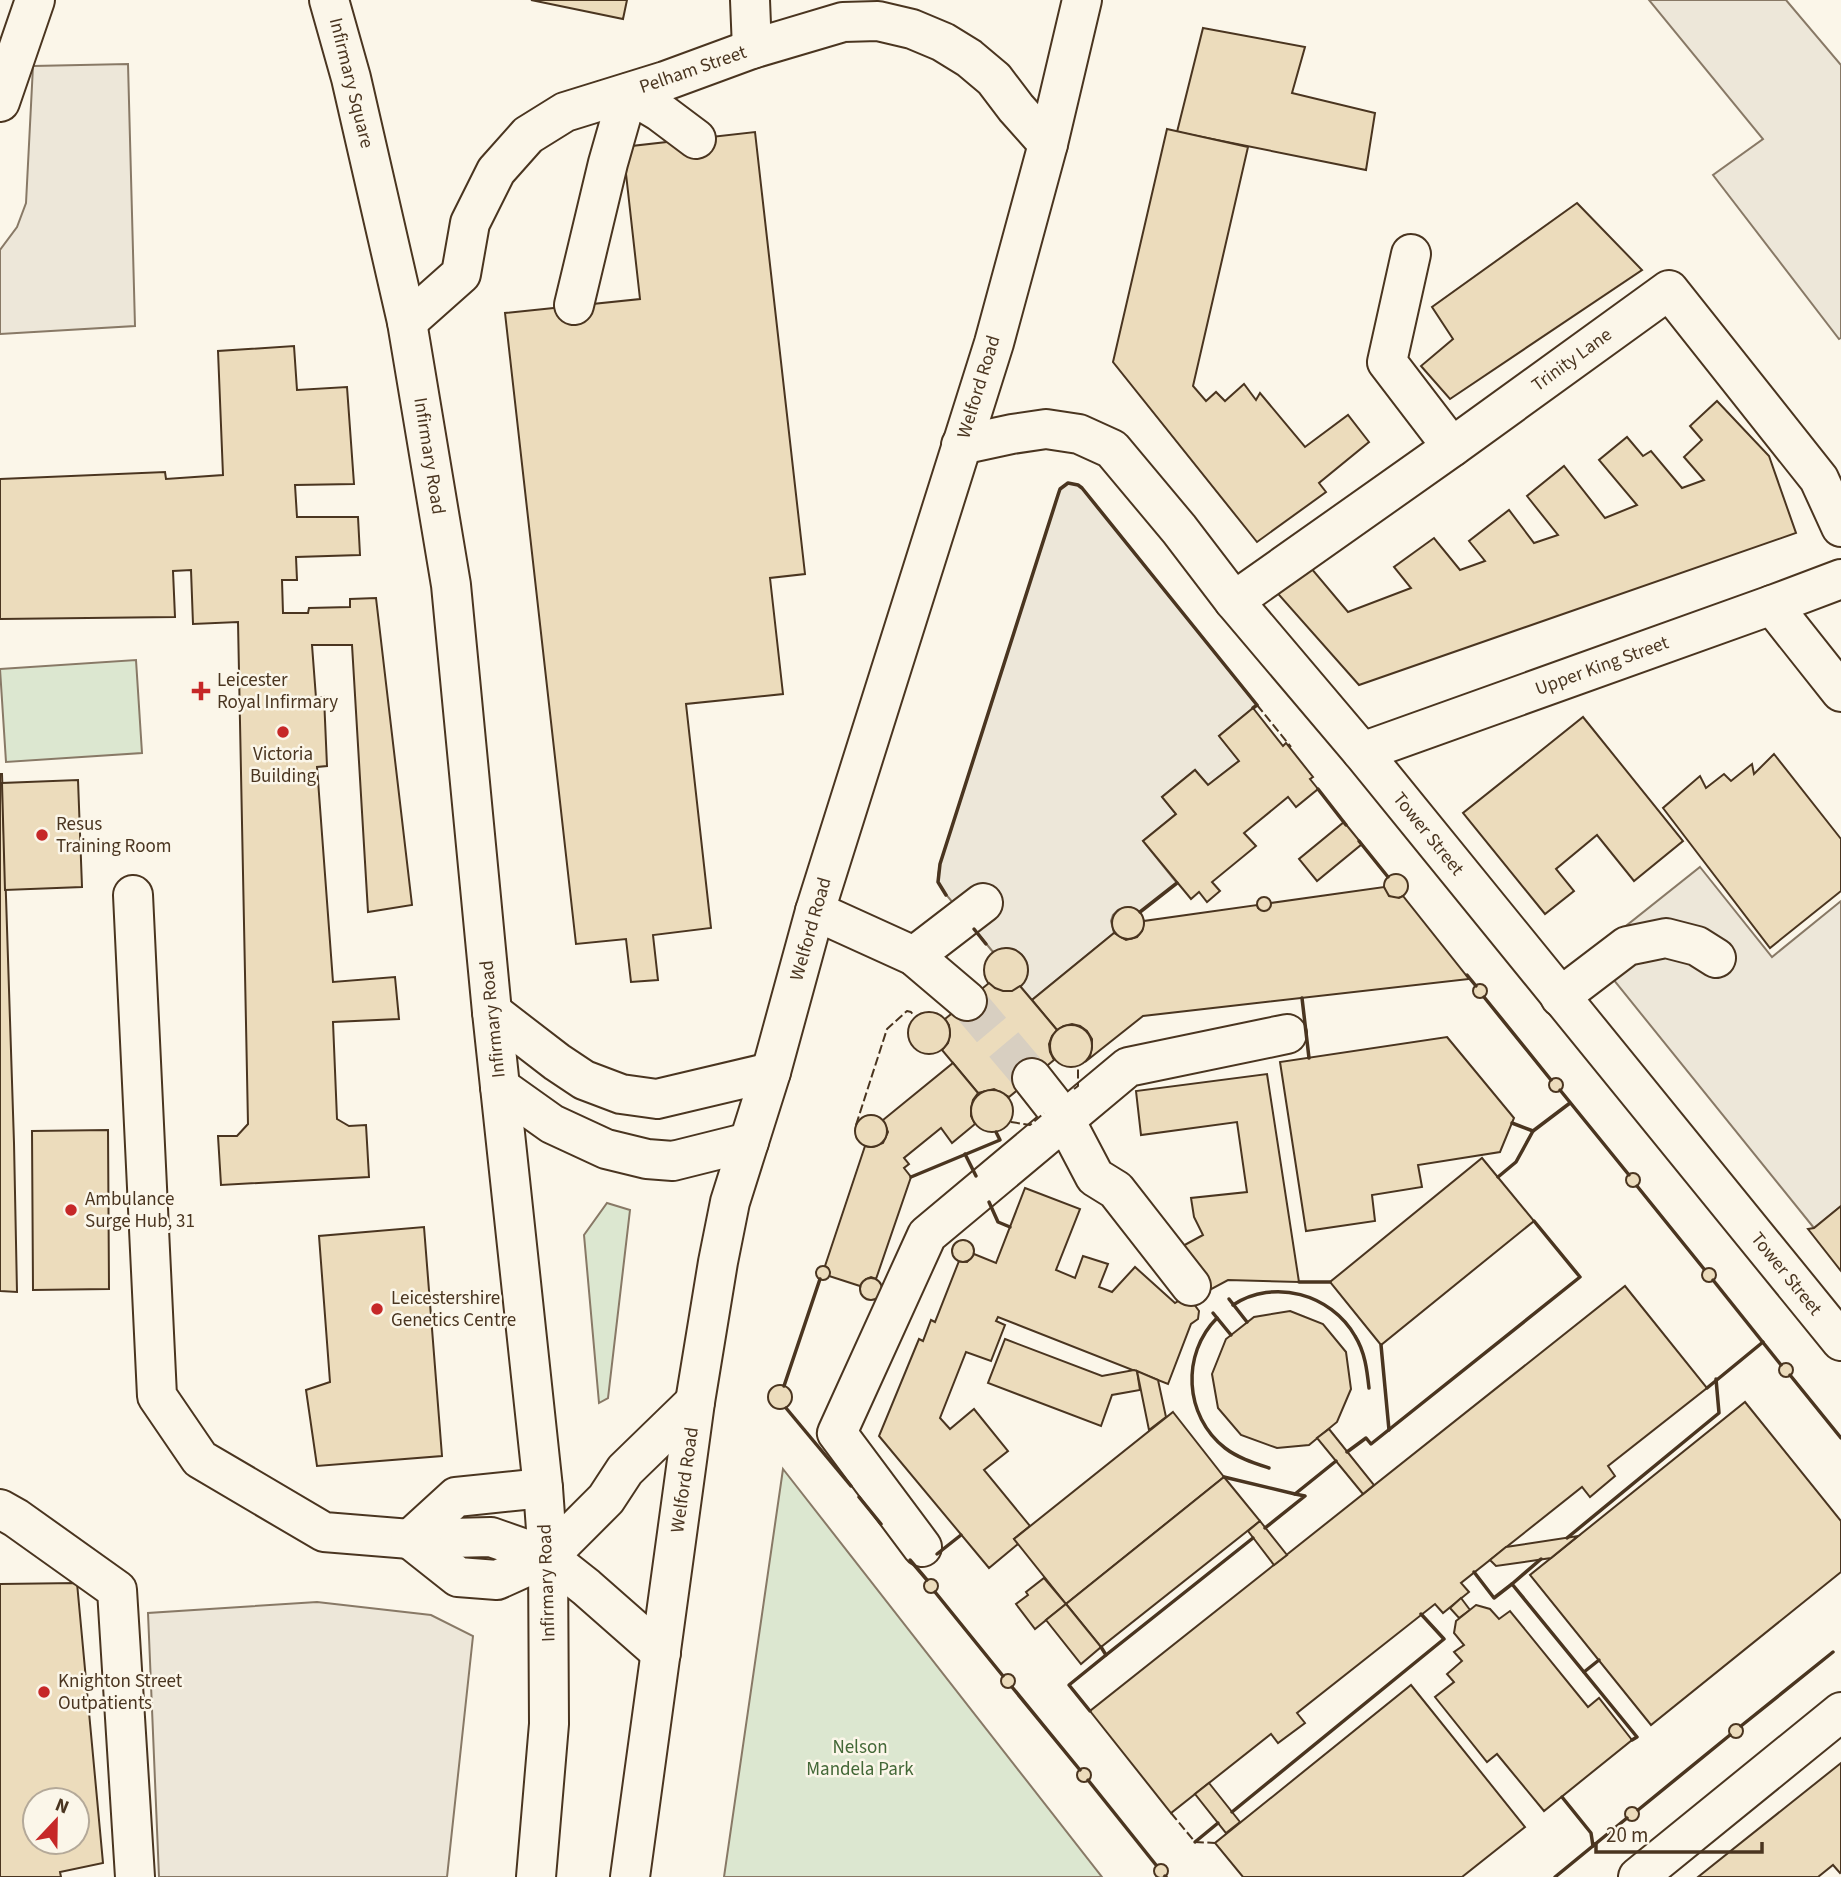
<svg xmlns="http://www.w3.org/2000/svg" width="1841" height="1877" font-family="'Source Sans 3',sans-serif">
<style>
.green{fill:#dce7d0;stroke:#887966;stroke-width:2}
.parking{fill:#ede7d9;stroke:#887966;stroke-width:2}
.building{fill:#ecdcbc;stroke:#4a3520;stroke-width:2;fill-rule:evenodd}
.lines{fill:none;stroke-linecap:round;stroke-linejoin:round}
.minor-tunnel{stroke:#d8cfc1;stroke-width:38;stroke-dasharray:38 19;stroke-linecap:butt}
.minor-casing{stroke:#4a3520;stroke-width:42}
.major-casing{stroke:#4a3520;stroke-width:42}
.minor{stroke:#fbf6e9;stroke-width:38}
.major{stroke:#fbf6e9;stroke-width:38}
.fence{stroke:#4a3520;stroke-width:2;stroke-dasharray:9 3.5;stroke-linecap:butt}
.wall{stroke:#4a3520;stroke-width:3.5}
.poi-dot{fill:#c62828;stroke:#fbf6e9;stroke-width:2.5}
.labels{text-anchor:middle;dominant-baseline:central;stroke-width:5;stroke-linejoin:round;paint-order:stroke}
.street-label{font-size:19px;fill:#4a3520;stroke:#fbf6e9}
.poi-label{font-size:19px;fill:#4a3520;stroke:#fbf6e9;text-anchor:start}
.park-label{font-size:19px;fill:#436837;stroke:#fbf6e9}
</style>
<rect width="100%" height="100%" fill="#fbf6e9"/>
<g class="green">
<path d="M136,660L142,753L6,762L0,669Z"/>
<path d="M607,1203L630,1210L608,1398L599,1403L584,1235Z"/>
<path d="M783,1469L1102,1877H724Z"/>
</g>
<g class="parking">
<path d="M1649,0H1786L1841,65V338L1839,339L1713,175L1763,139Z"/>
<path d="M128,64L135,326L0,334V250L17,227L26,203L33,66Z"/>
<path d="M1068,483L1078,485L1082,488L1257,705L1219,736L1239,761L1208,785L1195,770L1162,797L1176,814L1143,841L1177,883L1140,912L1130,907L1118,910L1113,915L1111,921L1114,933L1032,1000L1020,986L1025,980L1028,971L1027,963L1022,955L1015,950L1007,948L993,952L944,892L938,882V876L940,864L1058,495L1060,489Z"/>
<path d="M1700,867L1772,957L1841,901V1206L1814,1228L1592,953Z"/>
<path d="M317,1602L431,1615L473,1636L447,1877H159L148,1613Z"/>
</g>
<g class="building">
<path d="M531,0H627L623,19Z"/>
<path d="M1203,28L1305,47L1292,93L1375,113L1366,170L1177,132Z"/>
<path d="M1167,129L1248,147L1193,386L1206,401L1216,392L1225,401L1244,384L1256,400L1260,393L1305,447L1348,415L1369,442L1319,483L1326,492L1257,542L1113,362Z"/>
<path d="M755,132L805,574L770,578L783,694L686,704L711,928L653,935L658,980L631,982L626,939L576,944L505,313L640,299L623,147Z"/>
<path d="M1577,203L1642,270L1450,399L1421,366L1453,339L1432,307Z"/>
<path d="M294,346L297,390L347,387L354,484L295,485L297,517H358L360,555L296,557L297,580H282L283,613H308L309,608L350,607V599L376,598L412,905L368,912L352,645H312L316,698L324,697L327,766L317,767L333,982L395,977L399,1019L333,1022L337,1119L349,1126L366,1125L369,1177L221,1185L218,1136H237L248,1124L238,622L193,624L191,570L173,571L175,617L0,619V479L165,472L166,479L223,475L218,351Z"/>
<path d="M1717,401L1769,456L1796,533L1359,685L1272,587L1306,562L1348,612L1411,588L1394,567L1434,538L1460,570L1485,561L1469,541L1509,510L1534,543L1558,535L1527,496L1564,466L1605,518L1637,505L1599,460L1627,437L1643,456L1651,451L1682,488L1704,480L1684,457L1702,440L1690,426Z"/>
<path d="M1253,708L1283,746L1286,743L1313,777L1310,779L1318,789L1296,807L1288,797L1244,833L1256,846L1212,882L1220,891L1207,902L1199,892L1191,899L1143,841L1176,814L1162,797L1195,770L1208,785L1239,761L1219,736Z"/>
<path d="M1583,717L1683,841L1634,881L1597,835L1556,869L1574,891L1545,914L1463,813Z"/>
<path d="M1774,754L1841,839V891L1770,948L1663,808L1700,776L1706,788L1724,774L1731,781L1752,764L1754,774Z"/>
<path d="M0,774H2L14,1143L17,1292L0,1291Z"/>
<path d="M78,780L82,887L5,890L2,783Z"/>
<path d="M1344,822L1362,844L1317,881L1299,859Z"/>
<circle cx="1396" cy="886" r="12"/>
<path d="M1384,887L1389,896L1399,898L1403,896L1469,979L1143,1016L1085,1062L1090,1056L1092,1047V1039L1087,1031L1080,1026L1072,1024L1064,1026L1057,1030L1032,1000L1114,933L1126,940L1137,937L1142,931L1144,921L1257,905L1258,908L1264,911L1270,907L1271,903Z"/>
<circle cx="1264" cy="904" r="7"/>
<circle cx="1128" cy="923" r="16"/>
<circle cx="1006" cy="970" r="22"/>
<path d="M989,983L995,988L1003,991H1012L1020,986L1057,1030L1052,1036L1049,1044L1050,1052L1054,1060L1009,1097L994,1089L978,1093L942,1050L948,1043L950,1035L949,1025L945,1019Z"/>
<circle cx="1480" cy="991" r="7"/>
<circle cx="929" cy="1033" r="21"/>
<circle cx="1071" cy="1046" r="21"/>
<path d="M1447,1037L1514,1118L1500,1152L1418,1165L1422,1187L1372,1195L1375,1221L1306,1231L1280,1062Z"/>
<path d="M953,1063L978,1093L973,1100L971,1108V1116L975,1124L952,1143L941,1128L904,1158L909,1164L904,1168L911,1177L876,1279L871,1277L866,1279L860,1286L829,1276L828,1268L825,1266L865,1146L872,1147L883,1143L888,1132L883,1120Z"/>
<path d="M1267,1074L1299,1282L1228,1280L1206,1292L1181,1247L1203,1235L1194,1217L1191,1198L1247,1192L1237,1122L1141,1135L1136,1091Z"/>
<circle cx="1556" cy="1085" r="7"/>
<circle cx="992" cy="1111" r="21"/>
<circle cx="871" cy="1131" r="16"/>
<path d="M108,1130L109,1289L33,1290L32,1131Z"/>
<path d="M1482,1158L1534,1221L1381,1345L1330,1282Z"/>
<circle cx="1633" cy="1180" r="7"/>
<path d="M1025,1188L1080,1209L1056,1270L1075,1278L1083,1256L1108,1264L1099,1287L1112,1292L1135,1267L1175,1303L1183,1298L1191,1300L1199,1311L1198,1319L1191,1324L1168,1384L998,1317L996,1321L1005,1325L991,1361L966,1352L940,1418L950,1429L974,1409L1008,1451L984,1470L1030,1526L1014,1539L1018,1544L989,1568L879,1436L919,1339L923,1341L931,1320L935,1322L959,1261L967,1262L974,1254L996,1263Z"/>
<path d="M1841,1206V1271L1808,1229L1814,1228Z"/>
<path d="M424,1227L442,1456L317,1466L306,1390L330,1382L319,1236Z"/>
<circle cx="963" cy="1251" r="11"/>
<circle cx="823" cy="1273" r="7"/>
<circle cx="1709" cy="1275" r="7"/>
<circle cx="871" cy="1289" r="11"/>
<path d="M1625,1286L1707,1388L1608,1466L1615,1476L1590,1497L1582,1487L1461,1583L1469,1592L1443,1613L1435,1604L1297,1713L1305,1723L1278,1743L1271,1734L1171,1813L1090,1711Z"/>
<path d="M1290,1311L1323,1324L1346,1352L1351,1389L1337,1422L1309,1445L1277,1448L1241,1435L1218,1408L1212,1374L1226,1339L1254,1317Z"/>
<path d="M1005,1339L1102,1376L1134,1370L1137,1371L1140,1390L1112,1395L1101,1426L988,1383Z"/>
<circle cx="1786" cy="1370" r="7"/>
<path d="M1137,1371L1158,1380L1166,1417L1149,1430Z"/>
<circle cx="780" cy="1397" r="12"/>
<path d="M1745,1402L1841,1521V1572L1651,1725L1530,1575Z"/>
<path d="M1173,1412L1224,1477L1066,1604L1014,1539Z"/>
<path d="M1329,1429L1374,1485L1363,1494L1317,1438Z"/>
<path d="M1224,1477L1260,1521L1101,1647L1066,1604Z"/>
<path d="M1260,1521L1287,1555L1274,1565L1248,1531Z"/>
<path d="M1578,1536L1551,1558L1496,1566L1490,1560L1506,1547Z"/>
<path d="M1044,1578L1066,1604L1035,1629L1016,1604L1028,1595L1026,1592Z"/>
<circle cx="931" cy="1586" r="7"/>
<path d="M77,1583L103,1863L60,1872L61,1877H0V1584ZM35,1800H77V1842H35Z"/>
<path d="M1461,1598L1470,1610L1459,1618L1450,1608Z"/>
<path d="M1066,1604L1101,1647L1081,1664L1046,1620Z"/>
<path d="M1476,1605L1490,1609L1499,1619L1510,1611L1588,1707L1599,1698L1632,1740L1544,1811L1497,1754L1487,1762L1435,1697L1454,1682L1447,1674L1462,1661L1454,1652L1464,1645L1454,1633L1456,1621Z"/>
<circle cx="1008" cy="1681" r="7"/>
<path d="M1411,1685L1525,1827L1462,1877H1243L1215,1843Z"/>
<circle cx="1736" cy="1731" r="7"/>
<path d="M1841,1763V1872L1840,1873L1833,1865L1818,1877H1698Z"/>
<circle cx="1084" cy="1775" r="7"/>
<path d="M1209,1783L1240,1822L1226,1833L1195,1794Z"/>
<circle cx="1632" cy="1814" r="7"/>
<circle cx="1161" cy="1871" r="7"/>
</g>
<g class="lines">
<path class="minor-tunnel" d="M967,1001L1032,1078"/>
<g class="minor-casing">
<g id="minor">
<path d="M750,0L752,49"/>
<path d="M0,102L35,0"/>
<path d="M1411,254L1387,362L1452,447"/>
<path d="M574,305L608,163L628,93L660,112L696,139"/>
<path d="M407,322L461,274L470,223L496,171L528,135L565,112L665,81L752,49L843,22L878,21L912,29L943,42L969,58L994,79L1016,108L1048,144"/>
<path d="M961,445L1012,434L1046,429L1079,434L1112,449L1179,529L1234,601L1362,752L1841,1341"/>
<path d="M1234,601L1452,447L1669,290L1819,479L1841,527"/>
<path d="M1772,605L1841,692"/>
<path d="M1362,752L1772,605L1841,579"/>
<path d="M133,895L157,1396L200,1459L324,1532L410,1539L491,1537L548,1557L586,1587L661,1653"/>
<path d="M815,911L914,956L967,1001"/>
<path d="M914,956L983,903"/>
<path d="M1560,997L1627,946L1666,938L1697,946L1716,958"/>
<path d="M1032,1078L1065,1120L1095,1177L1116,1190L1191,1286"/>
<path d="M500,1087L552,1124L606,1149L647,1159L673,1161L749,1142"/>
<path d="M0,1509L16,1518L117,1590L135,1877"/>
<path d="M410,1539L458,1577L497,1580L548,1557L606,1499L625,1470L695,1402"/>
<path d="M410,1539L456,1497L543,1488"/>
<path d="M922,1547L837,1433L927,1235L1128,1067L1287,1034"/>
<path d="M1638,1877L1841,1712"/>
</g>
</g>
<g class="major-casing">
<g id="major">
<path d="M329,0L351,78L407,322L451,585L492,1012L543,1488L548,1557L549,1724L536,1877"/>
<path d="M492,1012L557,1062L584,1080L621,1094L657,1099L771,1072"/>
<path d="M630,1877L695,1402L718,1262L730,1202L771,1072L815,911L994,343L1048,144L1082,0"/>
</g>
</g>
<use href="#minor" class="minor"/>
<use href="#major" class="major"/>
<g class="fence">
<path d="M1257,705L1291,747"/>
<path d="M1074,1089L1078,1086V1066"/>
<path d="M1011,1122L1030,1125L1044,1113"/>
<path d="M856,1125L887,1029L907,1011L911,1012L914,1016"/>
<path d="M1171,1813L1195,1842L1215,1843"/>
</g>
<g class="wall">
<path d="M1318,789L1346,825"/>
<path d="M1359,841L1388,877"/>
<path d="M946,895L938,882L940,864L1058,495L1060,489L1068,483L1078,485L1082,488L1257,705L1253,708"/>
<path d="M1140,912L1177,883"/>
<path d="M974,929L986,944"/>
<path d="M1467,975L1476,986"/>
<path d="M1484,997L1551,1080"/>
<path d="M1302,998L1309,1058"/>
<path d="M1560,1090L1629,1175"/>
<path d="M1512,1123L1533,1131"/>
<path d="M965,1154L976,1176"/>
<path d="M911,1177L1000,1140L996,1132"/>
<path d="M1498,1177L1516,1162L1533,1131L1570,1103"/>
<path d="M1637,1186L1704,1269"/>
<path d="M989,1202L998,1222L1010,1227"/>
<path d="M1713,1280L1781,1365"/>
<path d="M1299,1282H1330"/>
<path d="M1229,1299L1247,1322"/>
<path d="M1233,1305C1274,1278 1331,1294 1355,1336C1365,1352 1367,1370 1369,1388"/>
<path d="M1213,1313L1231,1335"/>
<path d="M1217,1318C1181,1354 1184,1416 1225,1448C1238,1458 1254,1463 1269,1468"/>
<path d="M1381,1345L1389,1430"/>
<path d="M1790,1375L1841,1438"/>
<path d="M784,1386L820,1279"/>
<path d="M1707,1388L1763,1342"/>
<path d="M786,1408L851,1486"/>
<path d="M1347,1452L1366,1438L1371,1444L1580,1277L1534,1221"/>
<path d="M1224,1477L1295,1494"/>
<path d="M859,1497L881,1524"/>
<path d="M1265,1528L1305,1496L1295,1494L1336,1461"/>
<path d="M1567,1538L1719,1413L1716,1379"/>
<path d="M937,1554L961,1535"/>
<path d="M1541,1559L1512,1584L1637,1737L1632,1740"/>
<path d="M910,1560L927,1580"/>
<path d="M1474,1572L1494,1598L1512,1584"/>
<path d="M935,1592L1003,1676"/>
<path d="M1106,1655L1253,1538"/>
<path d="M1584,1672L1599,1660"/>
<path d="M1012,1687L1080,1770"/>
<path d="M1090,1711L1069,1685L1106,1655L1101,1647"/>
<path d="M1741,1726L1833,1652"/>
<path d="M1088,1780L1156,1865"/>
<path d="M1562,1797L1591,1833L1593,1846"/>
<path d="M1638,1810L1730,1735"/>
<path d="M1232,1812L1444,1639L1421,1614"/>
<path d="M1195,1842L1218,1823"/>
<path d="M1165,1876L1166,1877"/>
<path d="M1555,1877L1627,1818"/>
</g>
</g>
<g class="poi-dot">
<path d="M197.5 680.5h7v7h7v7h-7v7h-7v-7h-7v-7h7z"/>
<circle cx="283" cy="732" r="7"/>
<circle cx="42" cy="835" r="7"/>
<circle cx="71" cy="1210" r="7"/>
<circle cx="377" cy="1309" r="7"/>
<circle cx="44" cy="1692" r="7"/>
</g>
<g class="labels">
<g class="street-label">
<text transform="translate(693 70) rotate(-19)">Pelham Street</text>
<text transform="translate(351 83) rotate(76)">Infirmary Square</text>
<text transform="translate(1572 360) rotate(-36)">Trinity Lane</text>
<text transform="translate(979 387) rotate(-73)">Welford Road</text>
<text transform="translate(429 456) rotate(81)">Infirmary Road</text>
<text transform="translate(1602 666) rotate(-20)">Upper King Street</text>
<text transform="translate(1428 834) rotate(51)">Tower Street</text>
<text transform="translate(811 929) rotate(-74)">Welford Road</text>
<text transform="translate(493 1019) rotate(-96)">Infirmary Road</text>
<text transform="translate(1786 1274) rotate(51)">Tower Street</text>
<text transform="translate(685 1480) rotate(-82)">Welford Road</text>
<text transform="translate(547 1583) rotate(-92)">Infirmary Road</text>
</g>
<g class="poi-label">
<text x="217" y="680">Leicester<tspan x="217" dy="22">Royal Infirmary</tspan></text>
<text x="283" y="754" text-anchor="middle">Victoria<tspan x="283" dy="22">Building</tspan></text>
<text x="56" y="824">Resus<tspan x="56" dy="22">Training Room</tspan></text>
<text x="85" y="1199">Ambulance<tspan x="85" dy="22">Surge Hub, 31</tspan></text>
<text x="391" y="1298">Leicestershire<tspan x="391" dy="22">Genetics Centre</tspan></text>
<text x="58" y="1681">Knighton Street<tspan x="58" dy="22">Outpatients</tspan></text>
</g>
<g class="park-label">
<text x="860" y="1747">Nelson<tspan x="860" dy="22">Mandela Park</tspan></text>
</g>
</g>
<g transform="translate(56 1821) rotate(22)"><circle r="33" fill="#fbf6e9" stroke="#b4a999" stroke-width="2"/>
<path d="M0-5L12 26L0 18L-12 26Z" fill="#c62828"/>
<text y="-10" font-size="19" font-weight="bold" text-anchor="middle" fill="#4a3520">N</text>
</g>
<path d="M1596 1842v10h166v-10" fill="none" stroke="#4a3520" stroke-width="3.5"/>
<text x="1606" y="1842" font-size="21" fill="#4a3520" stroke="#fbf6e9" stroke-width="5" paint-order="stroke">20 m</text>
</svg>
